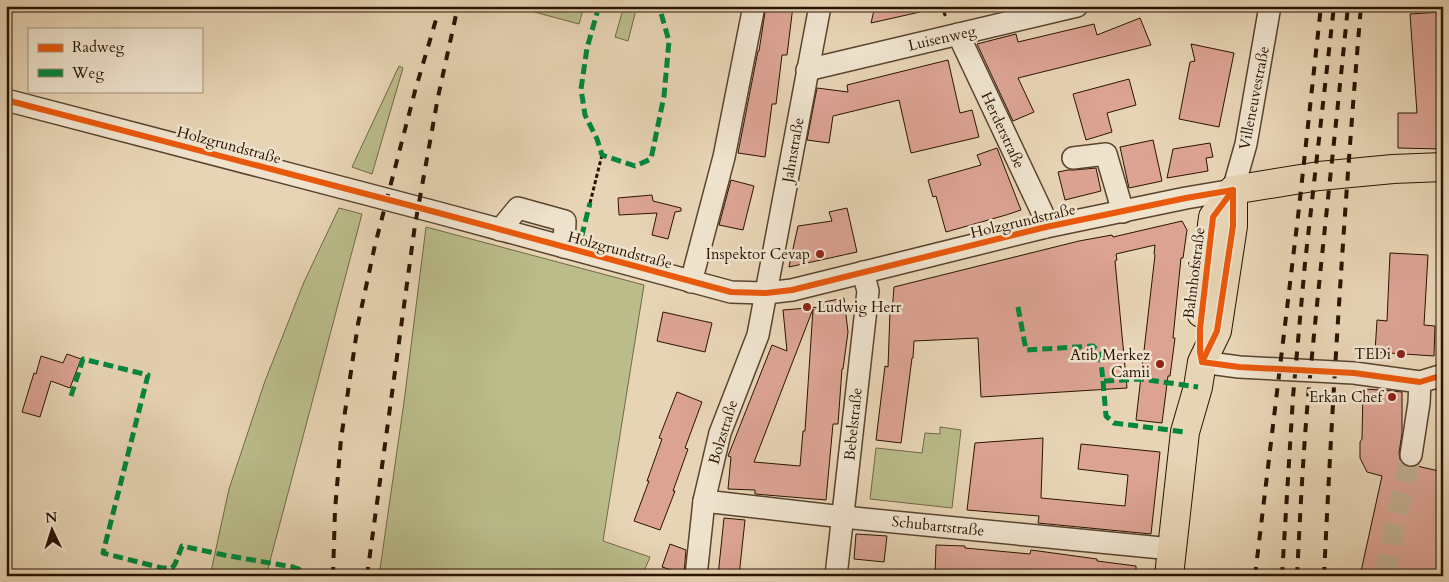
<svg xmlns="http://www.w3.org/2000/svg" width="1449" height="582" font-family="Cardo,serif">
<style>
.green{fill:#babc8a;stroke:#726846}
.building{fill:#dca393;stroke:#2a1402;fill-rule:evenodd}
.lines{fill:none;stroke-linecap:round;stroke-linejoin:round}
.minor-tunnel{stroke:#c1ae90;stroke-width:21;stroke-dasharray:21 11;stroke-linecap:butt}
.minor-casing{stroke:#59442e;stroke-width:24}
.major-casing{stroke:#2a1402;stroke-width:30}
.path{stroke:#2a1402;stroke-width:3;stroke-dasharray:4 2.5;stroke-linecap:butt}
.minor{stroke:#efe3ce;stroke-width:21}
.major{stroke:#e7d4b4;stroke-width:28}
.rail{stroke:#2a1402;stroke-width:4;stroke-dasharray:9 9;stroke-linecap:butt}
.quiet{stroke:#00873e;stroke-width:5;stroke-dasharray:10 5;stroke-linecap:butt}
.cycleway-casing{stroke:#efe3ce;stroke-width:9}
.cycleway{stroke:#e8590c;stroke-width:6}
.poi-dot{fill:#8f2418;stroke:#efe3ce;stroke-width:2}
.labels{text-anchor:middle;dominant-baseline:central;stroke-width:5;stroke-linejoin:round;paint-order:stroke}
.street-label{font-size:15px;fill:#2a1402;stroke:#efe3ce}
.poi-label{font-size:15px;fill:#2a1402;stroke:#efe3ce;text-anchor:end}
</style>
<rect width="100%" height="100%" fill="#e7d4b4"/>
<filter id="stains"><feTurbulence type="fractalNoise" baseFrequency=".004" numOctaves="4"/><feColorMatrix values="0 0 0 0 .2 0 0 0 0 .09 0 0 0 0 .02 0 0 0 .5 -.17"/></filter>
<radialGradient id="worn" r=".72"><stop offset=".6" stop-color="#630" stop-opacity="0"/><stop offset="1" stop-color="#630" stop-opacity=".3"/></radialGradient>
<g class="green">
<path d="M512,6H584L579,24Z"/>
<path d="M624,6H637L628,41L615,37Z"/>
<path d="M399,66L403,68L372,174L352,167Z"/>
<path d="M339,208L362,214L266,576H210L229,489L265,381L304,282Z"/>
<path d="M426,227L644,285L603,541L650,557L642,576H379L404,402Z"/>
<path d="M940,427L961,430L952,508L870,499L876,448L922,453L925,433L940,434Z"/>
</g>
<g class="building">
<path d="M766,6H793L787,55H782L776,104H772L765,157L738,153L758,51H759Z"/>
<path d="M875,6H919L920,12L871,23Z"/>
<path d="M1443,12V149L1398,148V113H1417L1410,14Z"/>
<path d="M1140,18L1151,45L1018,78L1034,112L1013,121L977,44L1016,34L1018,42L1094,24L1097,35Z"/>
<path d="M1191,44L1234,53L1219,127L1179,119L1190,62L1195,61Z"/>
<path d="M948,60L960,113L972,110L979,137L911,153L899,100L833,116L829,143L807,140L817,88L848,92L847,85Z"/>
<path d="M1129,79L1136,105L1107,113L1112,132L1086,140L1073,94Z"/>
<path d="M1153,140L1162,181L1129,188L1120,147Z"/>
<path d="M1210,143L1213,157L1206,158L1208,171L1167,178L1173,149Z"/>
<path d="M997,148L1021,210L1006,215L946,232L936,196L933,197L928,180L981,165L977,155Z"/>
<path d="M1096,168L1101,191L1065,200L1058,172L1068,170H1074Z"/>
<path d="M731,180L754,186L743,230L719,225Z"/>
<path d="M652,195L653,201L681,208V211L675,212L668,239L652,235L657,213L619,215L618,198Z"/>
<path d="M847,208L857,252L789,267L798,226L832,221L829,212Z"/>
<path d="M1182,221L1187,230L1183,258H1181L1173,338H1175L1170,376H1168L1162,423L1136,420L1155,255L1154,254L1155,245L1116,254L1117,260L1115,261L1127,388L981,397L978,338L914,341L913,358H912L901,443L876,440L885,366L888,367L890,312H892L894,287L1079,241L1112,235L1113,237Z"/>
<path d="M1390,253L1428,255L1424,325L1435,326L1434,356L1375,352L1377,320L1387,321Z"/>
<path d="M844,298L848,332L843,369H842L838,424H833L826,500L755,494V490L728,489L731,457L728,456L772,345L787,351L783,310L820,307L819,303ZM813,309L805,431H803L800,466L754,462Z"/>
<path d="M663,312L712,323L705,352L657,341Z"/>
<path d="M67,354L81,359L70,388L51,381L40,417L22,412L34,373L36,374L41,356L63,363Z"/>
<path d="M1363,389L1382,390L1402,392V433L1399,453L1400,460L1403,464L1409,467L1417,466L1443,472V576H1360L1382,476L1367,472L1360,458V442L1362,439Z"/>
<path d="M677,392L702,402L685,448L688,449L673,491H675L660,530L634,521L649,481H647L662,439L659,438Z"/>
<path d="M1043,438L1041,498L1125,506L1128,475L1078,469L1081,444L1160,452L1151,534L1038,523L1039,516L967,510L975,443Z"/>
<path d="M724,518L745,520L739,576H718Z"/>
<path d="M856,534L887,536L884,562L854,559Z"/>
<path d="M670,544L686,550L684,574L662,567Z"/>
<path d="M936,545L965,546V548L1030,554L1031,550L1097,559V561L1136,566V576H935Z"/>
</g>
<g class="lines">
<path class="minor-tunnel" d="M1385,576L1390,548L1411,455"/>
<g class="minor-casing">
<g id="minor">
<path d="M958,34L1042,212L1046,227"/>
<path d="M807,70L1077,6"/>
<path d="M6,100L439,213L731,292L766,293L792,290L1046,227L1186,198L1233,190L1246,144L1270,6"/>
<path d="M1073,158L1106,154L1123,212"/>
<path d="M500,230L518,208L565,221L564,247"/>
<path d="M691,282L724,157L754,6"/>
<path d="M1202,362L1239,367L1354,373L1420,382L1443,375"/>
<path d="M1411,455L1419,403L1420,382"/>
<path d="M704,501L843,517L1172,549"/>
<path d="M696,576L704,501L720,433L758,335L820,6"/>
<path d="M836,576L868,291L863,272"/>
</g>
</g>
<g class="major-casing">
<g id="major">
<path d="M1233,190L1319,176L1393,169L1443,167"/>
<path d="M1201,313L1213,217L1233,190"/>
<path d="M1169,576L1185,432L1198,387L1202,362L1217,331L1233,226V190"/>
</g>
</g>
<g class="path">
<path d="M942,6L946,18"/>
<path d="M590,203L602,155"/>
</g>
<use href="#minor" class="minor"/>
<use href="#major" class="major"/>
<g class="rail">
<path d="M333,576L335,510L341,439L358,324L375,245L415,91L440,6"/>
<path d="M367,576L415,225L438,97L458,6"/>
<path d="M1255,576L1299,208L1321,6"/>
<path d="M1282,576L1293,397L1305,263L1334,6"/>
<path d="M1297,576C1300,517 1303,457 1308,398C1320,267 1335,137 1348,6"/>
<path d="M1324,576C1333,386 1345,196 1361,6"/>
</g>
<g class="quiet">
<path d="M599,6L587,48L581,89L585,115L597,139L602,155L635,166L651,159L664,96L669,41L659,6"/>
<path d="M578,251L590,203"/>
<path d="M1018,307L1026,350L1093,346L1100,353L1103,381L1141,379L1198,387"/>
<path d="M1103,381L1106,416L1114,423L1185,432"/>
<path d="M71,396L83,359L148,375L103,553L162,568H172L175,564L182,546L224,555L293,567L299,569L303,576"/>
</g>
<g class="cycleway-casing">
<g id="cycleway">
<path d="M6,100L439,213L731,292L766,293L792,290L1046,227L1186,198L1233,190"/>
<path d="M1202,362L1239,367L1354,373L1420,382L1443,375"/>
<path d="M1202,362L1200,352V329L1213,217L1233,190"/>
<path d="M1202,362L1217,331L1233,226V190"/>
</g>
</g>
<use href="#cycleway" class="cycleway"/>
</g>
<g class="poi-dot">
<circle cx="820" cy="254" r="5"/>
<circle cx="807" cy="307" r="5"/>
<circle cx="1401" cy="354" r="5"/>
<circle cx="1160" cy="364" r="5"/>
<circle cx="1392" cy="397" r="5"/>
</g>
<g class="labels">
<g class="street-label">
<text transform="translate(942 38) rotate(-13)">Luisenweg</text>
<text transform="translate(1254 98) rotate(-79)">Villeneuvestraße</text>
<text transform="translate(1003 130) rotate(65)">Herderstraße</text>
<text transform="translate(229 145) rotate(15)">Holzgrundstraße</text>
<text transform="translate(793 150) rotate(-80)">Jahnstraße</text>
<text transform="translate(1023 221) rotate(-13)">Holzgrundstraße</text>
<text transform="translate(620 250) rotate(15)">Holzgrundstraße</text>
<text transform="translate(1194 273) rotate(-83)">Bahnhofstraße</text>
<text transform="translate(853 424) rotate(-84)">Bebelstraße</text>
<text transform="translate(723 432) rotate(-73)">Bolzstraße</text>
<text transform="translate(938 526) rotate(6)">Schubartstraße</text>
</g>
<g class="poi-label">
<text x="810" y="254">Inspektor Cevap</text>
<text x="817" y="307" text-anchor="start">Ludwig Herr</text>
<text x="1391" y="354">TEDi</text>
<text x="1150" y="355">Atib Merkez<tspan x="1150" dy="17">Camii</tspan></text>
<text x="1382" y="397">Erkan Chef</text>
</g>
</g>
<rect width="1449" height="582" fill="none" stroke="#e7d4b4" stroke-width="25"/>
<rect x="8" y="8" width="1434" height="567" fill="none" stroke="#2a1402" stroke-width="2.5"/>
<rect x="12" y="12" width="1424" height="557" fill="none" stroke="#2a1402"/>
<rect x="28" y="28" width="175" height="65" fill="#efe3ce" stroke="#a0907c"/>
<rect x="38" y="44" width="25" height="8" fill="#e8590c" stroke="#a0907c"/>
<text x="72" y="52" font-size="15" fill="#2a1402">Radweg</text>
<rect x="38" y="69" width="25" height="8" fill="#00873e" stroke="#a0907c"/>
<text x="72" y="78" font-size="15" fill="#2a1402">Weg</text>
<g transform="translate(52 530) rotate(356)" stroke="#efe3ce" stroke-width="4" paint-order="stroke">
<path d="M0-4L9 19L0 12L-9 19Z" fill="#2a1402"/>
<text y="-8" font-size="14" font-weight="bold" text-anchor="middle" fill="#2a1402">N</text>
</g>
<rect width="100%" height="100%" filter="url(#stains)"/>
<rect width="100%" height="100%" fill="url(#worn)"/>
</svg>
